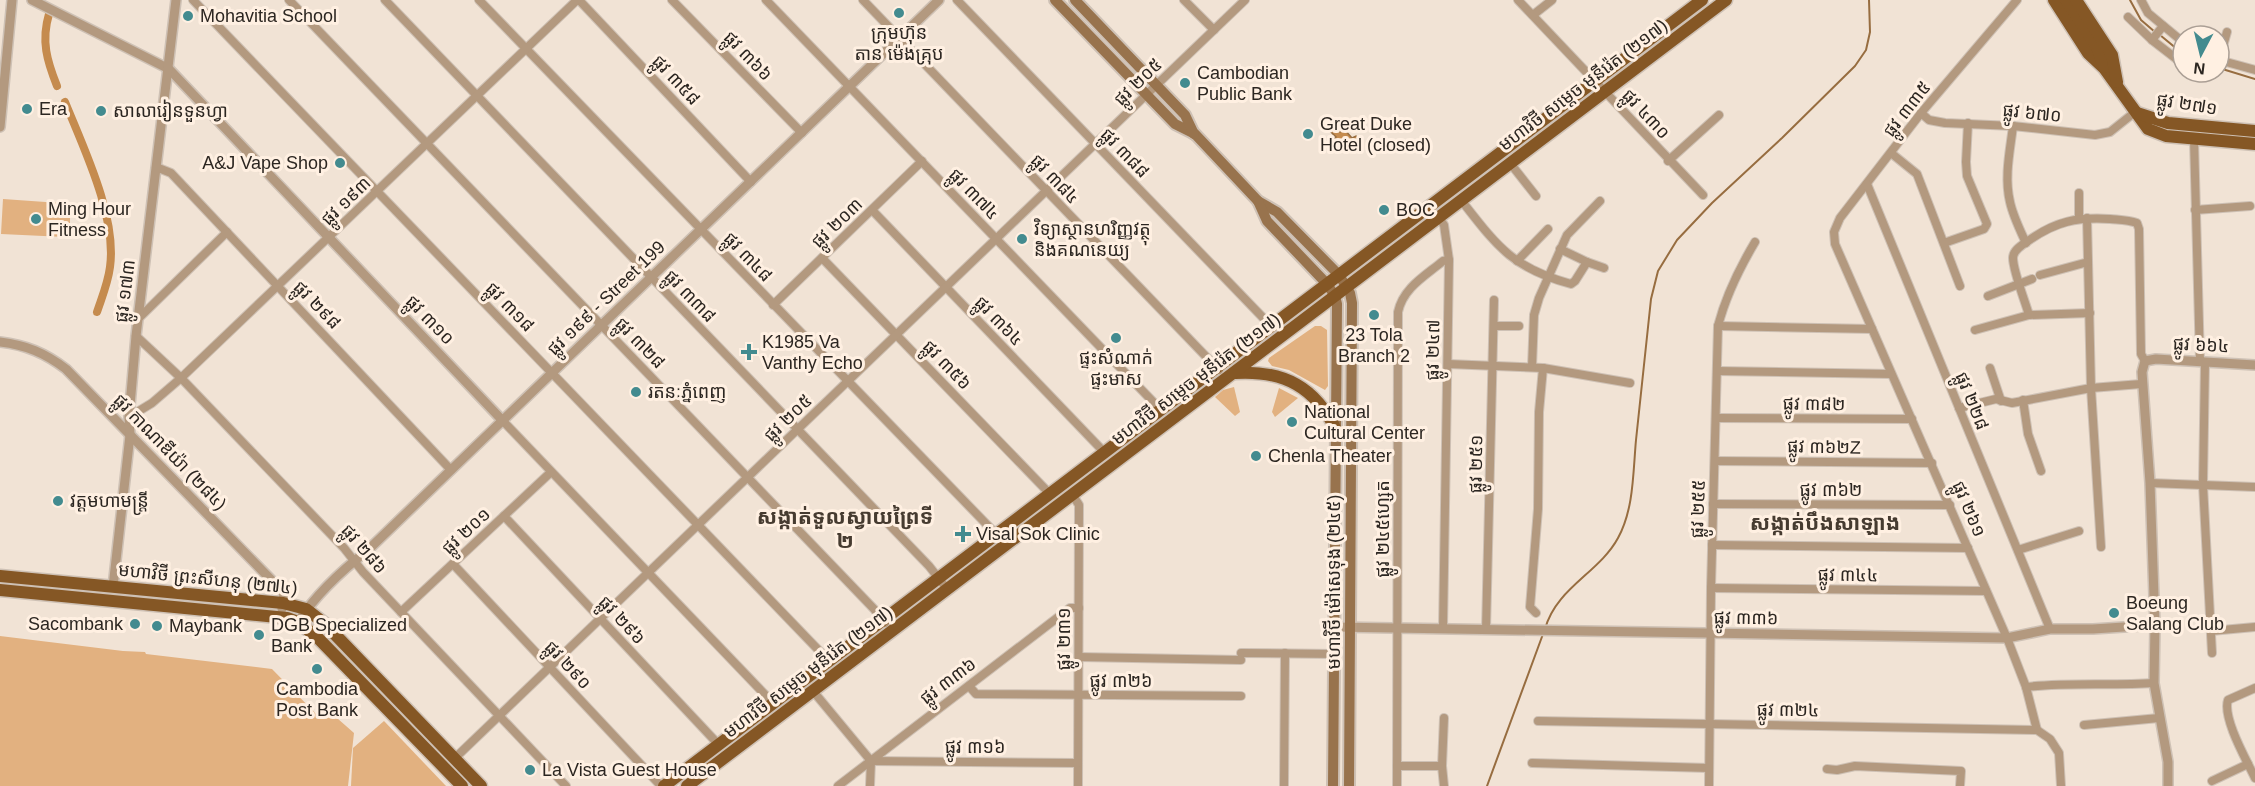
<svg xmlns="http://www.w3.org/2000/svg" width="2255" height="786" font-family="Helvetica,'Noto Sans Khmer',sans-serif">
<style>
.green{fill:#e2b180}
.water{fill:#c58b4e;stroke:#976d40;stroke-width:1.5}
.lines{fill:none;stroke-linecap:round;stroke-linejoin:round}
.stream{stroke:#976d40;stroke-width:2}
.canal{stroke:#c58b4e;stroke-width:8}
.minor-casing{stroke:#cec1b5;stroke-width:10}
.tertiary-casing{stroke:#cec1b5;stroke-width:12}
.secondary-casing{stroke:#cec1b5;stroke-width:14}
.primary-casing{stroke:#cec1b5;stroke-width:15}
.minor{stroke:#b3997f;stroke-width:8}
.tertiary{stroke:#b3997f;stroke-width:9}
.secondary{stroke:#98734d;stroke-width:10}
.primary{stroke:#855725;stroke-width:12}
.poi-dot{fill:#438b8f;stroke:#fff0e2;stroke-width:2}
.labels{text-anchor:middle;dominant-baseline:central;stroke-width:6;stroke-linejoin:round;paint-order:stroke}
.poi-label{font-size:18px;fill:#2c2621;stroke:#fff0e2;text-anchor:start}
.street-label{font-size:18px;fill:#2c2621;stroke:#fff0e2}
.quarter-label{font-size:21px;font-weight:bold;fill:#463b30;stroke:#fff0e2}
</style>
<rect width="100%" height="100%" fill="#f1e3d5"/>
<g class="green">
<path d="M3,199L88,205L87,215L70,214V224H65V237L1,234Z"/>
<path d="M1315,326H1321L1327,330L1328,386L1325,390L1289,370L1272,366L1268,361L1269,358Z"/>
<path d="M1234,387L1240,412L1235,416L1215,397L1223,390Z"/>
<path d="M1279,388L1298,398L1275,417L1272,412Z"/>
<path d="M0,636L123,651L145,652L146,654L272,669L320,718L329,711L354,733L348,786H0Z"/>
<path d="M384,721L446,786H351L353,748Z"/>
</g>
<path class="water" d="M1336,128L1340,132L1344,129L1352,138L1356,136L1359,138L1357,139L1358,143L1356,145L1352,142L1344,151L1333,140L1336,137L1331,132Z"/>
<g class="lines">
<g class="stream">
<path d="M2130,0L2141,20L2155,32"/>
<path d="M2160,35L2183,54"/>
<path d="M2219,68L2255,79"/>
<path d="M1545,629C1556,588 1599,573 1618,538C1634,509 1633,472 1636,440C1641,393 1646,346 1651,299L1658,271L1677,240L1712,203L1782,138L1855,66L1866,50L1870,32L1869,0"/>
<path d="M1487,786L1543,634"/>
</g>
<g class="canal">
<path d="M49,14C41,41 47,61 57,86"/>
<path d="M65,102C84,149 117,217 110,267C108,283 102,297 97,312"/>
</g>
<g class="minor-casing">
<g id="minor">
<path d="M193,0L829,661"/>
<path d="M289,0L874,609L885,623"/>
<path d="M385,0L929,566L947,589"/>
<path d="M479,0L996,534"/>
<path d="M579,0L751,182"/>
<path d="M672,0L802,133"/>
<path d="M766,0L1161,410"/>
<path d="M863,0L1219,370"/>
<path d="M957,0L1271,326"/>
<path d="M1184,0L1214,30"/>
<path d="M1518,0L1703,195"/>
<path d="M2017,0L1921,113L1840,218L1834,232L1835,244L2007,638L2026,687L2037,730L2050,739L2059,753L2061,786"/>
<path d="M2141,0L2148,13L2183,42"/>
<path d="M1533,15L1552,0"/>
<path d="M2128,17L2152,40L2183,64"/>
<path d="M2227,32L2219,60L2255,70"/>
<path d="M2152,40L2163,26"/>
<path d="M2199,72L2211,75"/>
<path d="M1921,113L1929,120L1945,123L2013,126L2095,135L2110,132L2135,112"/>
<path d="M2013,126C2010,151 2004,177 2010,202C2013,216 2020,230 2026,243"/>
<path d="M2194,139L2200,361"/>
<path d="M1891,153L1917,174L1960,286"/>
<path d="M1668,161L1719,115"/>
<path d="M1510,163L1536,196"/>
<path d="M156,167L171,173L451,470"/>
<path d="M1867,184L2050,629"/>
<path d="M2079,193V219"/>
<path d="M1461,200C1497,246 1512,268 1571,284L1575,281L1587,262L1604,268"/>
<path d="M872,210L1105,453"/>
<path d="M2195,210L2250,206"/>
<path d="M1439,218L1444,225L1449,260L1443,629"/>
<path d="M2087,218L2091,388L2101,547"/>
<path d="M1944,243L1984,229L1987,224L1967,176L1966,162L1968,123"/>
<path d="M1560,249L1587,262"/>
<path d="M822,258L1050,494"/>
<path d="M1517,261L1548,229"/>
<path d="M2040,275L2088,262"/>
<path d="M1988,296L2032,279"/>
<path d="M773,305L922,161"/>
<path d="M2029,315C2025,301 2013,271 2013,258C2013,250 2022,245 2028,241C2056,221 2077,217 2110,219C2120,220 2128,220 2137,223L2139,229L2141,354L2145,361"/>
<path d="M139,318L227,232"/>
<path d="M1494,326H1519"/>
<path d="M1718,326L1872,329"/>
<path d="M1975,330L2029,315L2090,313"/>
<path d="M136,336L181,378L344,548L363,572L566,786"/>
<path d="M2205,362L2203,485L2212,653"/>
<path d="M1448,364L1543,368L1630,383"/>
<path d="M1532,367L1534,315L1539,298L1567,235L1600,201"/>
<path d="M1990,368L2001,401"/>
<path d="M1717,371L1891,374"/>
<path d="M2023,400L2028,434L2041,471"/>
<path d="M1959,408L1996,399L2012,403L2091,388L2141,384"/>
<path d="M129,417L152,403L181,378L577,0"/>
<path d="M1716,418L1912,419"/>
<path d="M502,420L773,703"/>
<path d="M1715,461L1932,463"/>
<path d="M2150,483L2255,487"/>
<path d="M1072,494L1079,505L1078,786"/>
<path d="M1713,504L1950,505"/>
<path d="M504,516L719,745"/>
<path d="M1712,545L1968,548"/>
<path d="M2018,550L2079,531"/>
<path d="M453,564L661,786"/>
<path d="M1711,588L1986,591"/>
<path d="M401,612L551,472"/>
<path d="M1536,613L1530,607L1538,509L1539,412L1543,368"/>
<path d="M1486,630L1494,300"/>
<path d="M2211,631L2255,627"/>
<path d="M1241,653L1335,654"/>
<path d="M1079,657L1241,660"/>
<path d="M969,686L976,694L1241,696"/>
<path d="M2026,687C2068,682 2111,686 2154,683"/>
<path d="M2255,688L2228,700C2222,718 2247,761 2255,778"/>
<path d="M813,691L871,761L870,786"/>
<path d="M1444,718L1442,766L1444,786"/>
<path d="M1538,721L2037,730"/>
<path d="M2084,725L2159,718"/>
<path d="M455,758L1245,0"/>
<path d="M871,761L1078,763"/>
<path d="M1532,763L1709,768"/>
<path d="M1397,766H1442"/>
<path d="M1827,769L1837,770L1855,766L1961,771L1960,786"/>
<path d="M2212,781L2248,764"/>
<path d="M838,786L1070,608H1079"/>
<path d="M1284,786L1285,653"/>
<path d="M1397,786L1398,312C1403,288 1425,276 1443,261L1449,260"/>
<path d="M1709,786L1711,588L1718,326C1726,295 1739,269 1755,242"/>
</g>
</g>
<g class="tertiary-casing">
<g id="tertiary">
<path d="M32,0L169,69L502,420"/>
<path d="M0,127L12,0"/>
<path d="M0,342C26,345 45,353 66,369L284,593L282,609"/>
<path d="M113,587L130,435L129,417L136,336L176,0"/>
<path d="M298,622C317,593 341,571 368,550L939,0"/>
<path d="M1335,627L2007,638L2050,629H2093L2155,625"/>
<path d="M2168,786V762L2154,683L2155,625L2150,483L2142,372L2145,361L2156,359L2255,365"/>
</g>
</g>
<g class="secondary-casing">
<g id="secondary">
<path d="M1055,0L1175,124L1195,134L1258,201L1277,212L1339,275L1350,293L1352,303L1349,786"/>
<path d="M1075,0L1185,115L1194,134"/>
<path d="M1258,201L1267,221L1327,284L1335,296L1337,304L1333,786"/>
</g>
</g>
<g class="primary-casing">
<g id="primary">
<path d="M2054,0L2088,53L2104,68L2148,129L2166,136L2255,144"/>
<path d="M2066,0L2097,47L2104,67"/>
<path d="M2076,0L2112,55L2117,82"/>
<path d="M2137,113L2168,123L2255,131"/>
<path d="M1235,373C1284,370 1316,387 1337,432"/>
<path d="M0,576L283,603L306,609L324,623L481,786"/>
<path d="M0,590L287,618L298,622L317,637L462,786"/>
<path d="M664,786L1702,0"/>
<path d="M687,786L1726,0"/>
</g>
</g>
<use href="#minor" class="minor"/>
<use href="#tertiary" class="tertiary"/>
<use href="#secondary" class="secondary"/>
<use href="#primary" class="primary"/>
</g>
<g class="poi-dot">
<circle cx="899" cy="13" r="6"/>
<circle cx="188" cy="16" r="6"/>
<circle cx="1185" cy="83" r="6"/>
<circle cx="27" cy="109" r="6"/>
<circle cx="101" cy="111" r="6"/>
<circle cx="1308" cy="134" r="6"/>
<circle cx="340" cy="163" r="6"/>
<circle cx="1384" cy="210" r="6"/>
<circle cx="36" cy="219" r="6"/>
<circle cx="1022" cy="239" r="6"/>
<circle cx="1374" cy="315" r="6"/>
<circle cx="1116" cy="338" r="6"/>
<path d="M746 343h6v6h6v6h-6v6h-6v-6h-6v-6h6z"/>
<circle cx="636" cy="392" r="6"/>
<circle cx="1292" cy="422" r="6"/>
<circle cx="1256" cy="456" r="6"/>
<circle cx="58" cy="501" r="6"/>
<path d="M960 525h6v6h6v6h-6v6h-6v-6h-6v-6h6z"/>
<circle cx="2114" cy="613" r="6"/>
<circle cx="135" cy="624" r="6"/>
<circle cx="157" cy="626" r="6"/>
<circle cx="259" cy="635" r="6"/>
<circle cx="317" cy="669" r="6"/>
<circle cx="530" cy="770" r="6"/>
</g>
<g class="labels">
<g class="poi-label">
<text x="200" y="16">Mohavitia School</text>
<text x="899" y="33" text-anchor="middle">ក្រុមហ៊ុន<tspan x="899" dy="21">តាន ម៉េងគ្រុប</tspan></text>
<text x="1197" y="73">Cambodian<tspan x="1197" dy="21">Public Bank</tspan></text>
<text x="39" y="109">Era</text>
<text x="113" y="111">សាលារៀនទួនហ្វា</text>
<text x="1320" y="124">Great Duke<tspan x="1320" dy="21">Hotel (closed)</tspan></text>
<text x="328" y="163" text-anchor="end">A&amp;J Vape Shop</text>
<text x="48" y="209">Ming Hour<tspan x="48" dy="21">Fitness</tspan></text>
<text x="1396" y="210">BOC</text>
<text x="1034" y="229">វិទ្យាស្ថានហរិញ្ញវត្ថុ<tspan x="1034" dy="21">និងគណនេយ្យ</tspan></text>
<text x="1374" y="335" text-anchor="middle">23 Tola<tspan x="1374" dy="21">Branch 2</tspan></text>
<text x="762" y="342">K1985 Va<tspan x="762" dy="21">Vanthy Echo</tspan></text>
<text x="1116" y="358" text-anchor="middle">ផ្ទះសំណាក់<tspan x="1116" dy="21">ផ្ទះមាស</tspan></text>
<text x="648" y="392">រតនៈភ្នំពេញ</text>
<text x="1304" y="412">National<tspan x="1304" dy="21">Cultural Center</tspan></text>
<text x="1268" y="456">Chenla Theater</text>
<text x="70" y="501">វត្តមហាមន្រ្តី</text>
<text x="976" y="534">Visal Sok Clinic</text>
<text x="2126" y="603">Boeung<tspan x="2126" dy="21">Salang Club</tspan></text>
<text x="123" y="624" text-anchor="end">Sacombank</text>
<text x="271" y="625">DGB Specialized<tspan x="271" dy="21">Bank</tspan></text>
<text x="169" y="626">Maybank</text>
<text x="317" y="689" text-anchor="middle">Cambodia<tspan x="317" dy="21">Post Bank</tspan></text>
<text x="542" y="770">La Vista Guest House</text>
</g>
<g class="street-label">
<text transform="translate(748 56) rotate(46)">ផ្លូវ ៣៦៦</text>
<text transform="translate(676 80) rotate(47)">ផ្លូវ ៣៥៨</text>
<text transform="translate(1138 82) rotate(-44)">ផ្លូវ ២០៥</text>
<text transform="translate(1583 85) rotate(-37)">មហាវិថី សម្តេច មុនីរ៉េត (២១៧)</text>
<text transform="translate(2187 104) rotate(9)">ផ្លូវ ២៧១</text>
<text transform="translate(1907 109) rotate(-52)">ផ្លូវ ៣៣៥</text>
<text transform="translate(2032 113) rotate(6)">ផ្លូវ ៦៧០</text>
<text transform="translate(1646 114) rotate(47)">ផ្លូវ ៤៣០</text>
<text transform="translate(1125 153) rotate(46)">ផ្លូវ ៣៨៨</text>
<text transform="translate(1055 179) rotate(46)">ផ្លូវ ៣៨៤</text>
<text transform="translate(974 194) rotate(46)">ផ្លូវ ៣៧៤</text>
<text transform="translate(346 201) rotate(-44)">ផ្លូវ ១៩៣</text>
<text transform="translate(837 223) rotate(-44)">ផ្លូវ ២០៣</text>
<text transform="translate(748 257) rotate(46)">ផ្លូវ ៣៤៨</text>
<text transform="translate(125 291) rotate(-83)">ផ្លូវ ១៧៣</text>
<text transform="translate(690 296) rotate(46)">ផ្លូវ ៣៣៨</text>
<text transform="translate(606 298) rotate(-44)">ផ្លូវ ១៩៩ - Street 199</text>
<text transform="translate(317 305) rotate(46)">ផ្លូវ ២៩៨</text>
<text transform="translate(510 307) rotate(46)">ផ្លូវ ៣១៨</text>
<text transform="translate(430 320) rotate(46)">ផ្លូវ ៣១០</text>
<text transform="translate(999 321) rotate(46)">ផ្លូវ ៣៦៤</text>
<text transform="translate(640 343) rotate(46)">ផ្លូវ ៣២៨</text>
<text transform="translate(2201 345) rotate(3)">ផ្លូវ ៦៦៤</text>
<text transform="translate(1433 350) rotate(-89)">ផ្លូវ ២៤៧</text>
<text transform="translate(947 365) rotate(46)">ផ្លូវ ៣៥៦</text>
<text transform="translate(1196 379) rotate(-37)">មហាវិថី សម្តេច មុនីរ៉េត (២១៧)</text>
<text transform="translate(1972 401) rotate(68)">ផ្លូវ ២២៨</text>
<text transform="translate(1814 404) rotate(1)">ផ្លូវ ៣៨២</text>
<text transform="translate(788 418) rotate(-44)">ផ្លូវ ២០៥</text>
<text transform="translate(1824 447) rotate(1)">ផ្លូវ ៣៦២Z</text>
<text transform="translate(170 452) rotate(46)">ផ្លូវ កាណាឌីយ៉ា (២៨៤)</text>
<text transform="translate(1476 464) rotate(-89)">ផ្លូវ ២៥១</text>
<text x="1831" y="490">ផ្លូវ ៣៦២</text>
<text transform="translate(1698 509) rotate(-88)">ផ្លូវ ២៥៥</text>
<text transform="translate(1969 509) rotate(67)">ផ្លូវ ២៦១</text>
<text transform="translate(1383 529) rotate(-90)">ផ្លូវ ២៤៥ហ្សេត</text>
<text transform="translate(466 531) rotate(-43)">ផ្លូវ ២០១</text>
<text transform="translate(364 549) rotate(49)">ផ្លូវ ២៨៦</text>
<text transform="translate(1848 575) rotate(1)">ផ្លូវ ៣៤៤</text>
<text transform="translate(208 579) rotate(6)">មហាវិថី ព្រះសីហនុ (២៧៤)</text>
<text transform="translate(1334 582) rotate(-90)">មហាវិថី ម៉ៅសេទុង (២៤៥)</text>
<text transform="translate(1746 618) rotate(1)">ផ្លូវ ៣៣៦</text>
<text transform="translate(622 620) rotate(47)">ផ្លូវ ២៩៦</text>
<text transform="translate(1064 639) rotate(-90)">ផ្លូវ ២៣១</text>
<text transform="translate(568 665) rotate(47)">ផ្លូវ ២៩០</text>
<text transform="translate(808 672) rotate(-37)">មហាវិថី សម្តេច មុនីរ៉េត (២១៧)</text>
<text transform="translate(948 681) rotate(-37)">ផ្លូវ ៣៣៦</text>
<text x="1121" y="681">ផ្លូវ ៣២៦</text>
<text transform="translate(1788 710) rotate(1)">ផ្លូវ ៣២៤</text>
<text x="975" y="747">ផ្លូវ ៣១៦</text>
</g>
<g class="quarter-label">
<text x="845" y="516">សង្កាត់ទួលស្វាយព្រៃទី<tspan x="845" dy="24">២</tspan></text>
<text x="1825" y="522">សង្កាត់បឹងសាឡាង</text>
</g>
</g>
<g transform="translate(2201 54) rotate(187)"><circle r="28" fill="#fff0e2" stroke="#ab9f95" stroke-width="1.5"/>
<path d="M0-4.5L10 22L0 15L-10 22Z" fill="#438b8f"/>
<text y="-9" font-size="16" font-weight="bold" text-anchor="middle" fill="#2c2621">N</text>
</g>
</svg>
